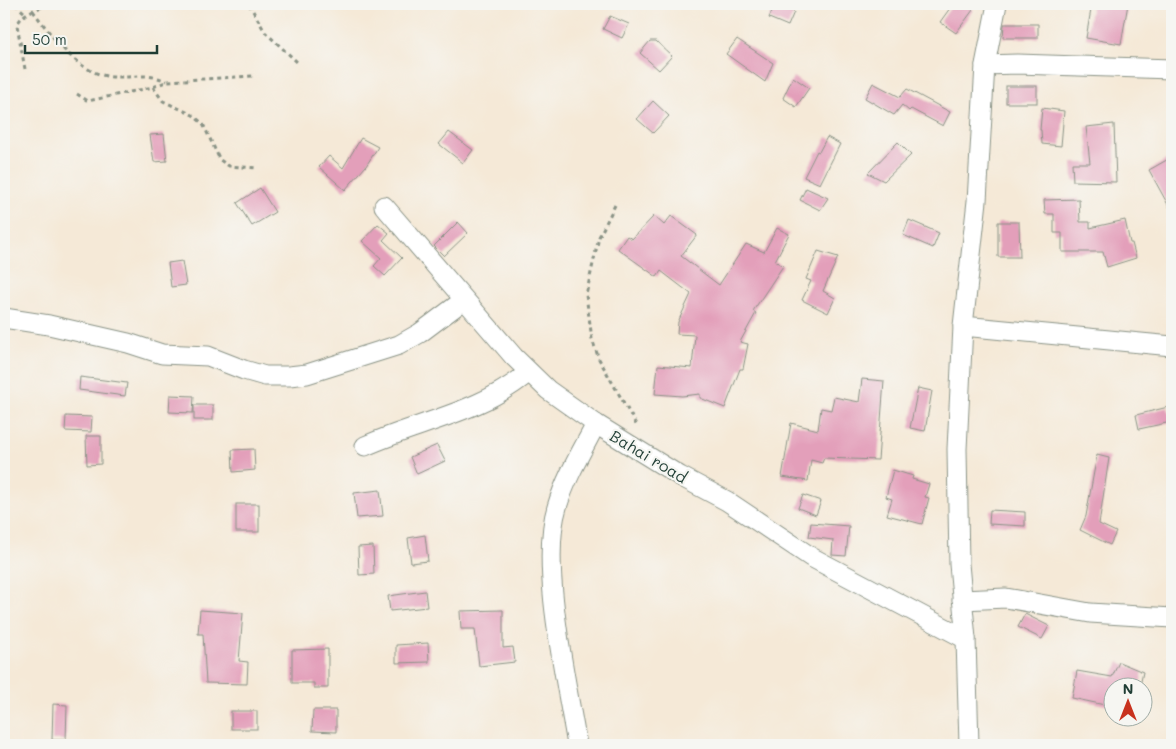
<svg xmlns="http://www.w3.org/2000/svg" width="1176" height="749" font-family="Mali,sans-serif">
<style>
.building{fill:#e39fba}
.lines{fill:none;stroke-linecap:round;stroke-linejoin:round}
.minor-casing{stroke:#8a9386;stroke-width:21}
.path{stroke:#8a9386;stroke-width:3;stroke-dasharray:4 4;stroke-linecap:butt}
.minor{stroke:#fff;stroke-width:19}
.labels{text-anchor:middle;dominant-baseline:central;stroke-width:4.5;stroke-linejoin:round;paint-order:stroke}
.street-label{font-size:16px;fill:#1f3d34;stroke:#f6f6f2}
</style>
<rect width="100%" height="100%" fill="#f6f6f2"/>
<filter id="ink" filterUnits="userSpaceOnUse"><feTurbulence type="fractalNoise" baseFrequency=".02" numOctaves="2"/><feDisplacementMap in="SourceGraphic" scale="10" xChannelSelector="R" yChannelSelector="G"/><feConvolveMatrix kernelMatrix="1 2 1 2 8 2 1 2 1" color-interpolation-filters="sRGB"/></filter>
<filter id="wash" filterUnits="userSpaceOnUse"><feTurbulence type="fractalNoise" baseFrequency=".0096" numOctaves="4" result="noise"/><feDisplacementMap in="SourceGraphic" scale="20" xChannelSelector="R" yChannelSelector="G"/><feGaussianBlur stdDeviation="1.12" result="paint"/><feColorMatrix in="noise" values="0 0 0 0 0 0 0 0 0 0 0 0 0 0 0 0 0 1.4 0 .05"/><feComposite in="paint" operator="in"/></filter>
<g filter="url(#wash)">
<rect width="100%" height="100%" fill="#f5e9d7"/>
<g id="blocks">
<g class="building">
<path d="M775,4L794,12L788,26L769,18Z"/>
<path d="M953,4H964L973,10L956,33L940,22Z"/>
<path d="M1092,4H1128L1121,44L1086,38Z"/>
<path d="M610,16L629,24L622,38L603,29Z"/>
<path d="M1004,24H1038V38H1003Z"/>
<path d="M737,39L773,63L765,82L726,54Z"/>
<path d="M650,41H656L672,56L659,70L640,53Z"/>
<path d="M793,77L809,88L796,107L783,98Z"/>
<path d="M873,83L900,97L907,89L950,112L943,126L911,109L909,111L902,105L894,115L865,98Z"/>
<rect x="1006" y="86" width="31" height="17"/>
<path d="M653,101L669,116L653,133L637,119Z"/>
<path d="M1042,108L1064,111L1061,146L1042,144L1041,130H1040Z"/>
<path d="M1114,124L1116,182L1073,181L1072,163H1090L1086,127Z"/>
<path d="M449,132L473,150L463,163L439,144Z"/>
<path d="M164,134L167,161L154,162L150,135Z"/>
<path d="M827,137L840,144L820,184L804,177L817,151L819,152Z"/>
<path d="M361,138L378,147L366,166L345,190L319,167L329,156L343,168Z"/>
<path d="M898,142L911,155L884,181L868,173Z"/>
<path d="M1172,157V212L1149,170Z"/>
<path d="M260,188L275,212L252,226L237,203Z"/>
<path d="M806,188L828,198L820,210L800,200Z"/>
<path d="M1079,199L1080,222H1090V228L1125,220L1130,243H1132L1136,258L1107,267L1103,252H1062V233H1054V214H1045L1044,200Z"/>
<path d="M654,216L664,225L671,216L697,235L681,256L719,285L746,244L764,252L777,228L789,234L775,261L783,266L753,311L756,313L740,342L748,344L743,369H740L725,408L700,398V394L682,396L655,394L658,365L692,368L695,335L677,334L678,322L691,294L661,271L657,277L618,249L627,236L632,239Z"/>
<path d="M909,220L939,233L933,248L903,235Z"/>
<path d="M458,222L468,233L444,256L434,246Z"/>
<path d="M998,222H1019L1020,257H998Z"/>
<path d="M378,224L389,233L383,240L402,258L385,276L374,266L381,258L362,241Z"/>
<path d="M818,251L838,257L823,291L835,298L828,313L802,300L811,281L806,279Z"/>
<path d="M182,261L186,285L171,287L168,263Z"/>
<path d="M80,377L127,383L125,396L79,390Z"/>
<path d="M862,379L884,381L878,460L824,458L822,463L811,460L808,481L782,477L791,423L818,430L821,408L831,410L834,397L859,402Z"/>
<path d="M918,388L932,391L925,431L910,428Z"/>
<path d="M170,395L194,396L193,413L169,412Z"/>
<rect x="194" y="405" width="19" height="15"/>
<path d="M1168,407L1171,422L1139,429L1136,415Z"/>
<path d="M66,416L92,417L91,432L65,431Z"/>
<path d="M86,436H101V464L87,465Z"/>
<path d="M437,445L445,461L417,474L410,457Z"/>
<path d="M254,449L255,470L233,472L232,450Z"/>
<path d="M1097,455L1109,458L1099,524L1116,532L1110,545L1080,530L1086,516Z"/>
<path d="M893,470L913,476L912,479L929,484L925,497L929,498L922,524L887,515L892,499L886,497Z"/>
<path d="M380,490L383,516L357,518L354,493Z"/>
<path d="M803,495L821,501L816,515L798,508Z"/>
<rect x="236" y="504" width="23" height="28"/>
<path d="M990,510L1025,512V526L989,524Z"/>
<path d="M811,523L849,526L846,556L832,555L833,540L809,537Z"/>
<path d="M425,535L428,561L411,563L408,538Z"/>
<path d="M373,546L374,574L359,575L358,547Z"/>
<path d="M425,591L427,607L390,611L388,596Z"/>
<path d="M200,610L243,613L239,661L248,662L247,684L206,683L203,634H198Z"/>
<path d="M503,610V648L513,647L515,662L479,666L475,629H461L460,611Z"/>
<path d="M1025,614L1049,626L1042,639L1018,627Z"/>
<path d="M428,643L429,662L396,663V645Z"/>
<path d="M328,649V688H314V683H292V650Z"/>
<path d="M1119,662L1143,672L1140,686H1114V707L1072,698L1077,671L1112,677Z"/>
<path d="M53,704L67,705L66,740H52Z"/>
<path d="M313,710H336V732L312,731Z"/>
<rect x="231" y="711" width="26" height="18"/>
</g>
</g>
</g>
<g filter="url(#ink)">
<use href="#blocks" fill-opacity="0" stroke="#8a9386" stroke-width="1"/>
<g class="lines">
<g class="minor-casing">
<g id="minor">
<path d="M985,65L1017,64L1172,69"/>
<path d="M384,206L514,357L548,390L596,424L680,476L727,501L811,557L966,639"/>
<path d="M4,318L49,325L128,343L162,354L208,356L244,370L265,376H289L307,374L399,345L420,333L464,300"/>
<path d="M963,326L1172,346"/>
<path d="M365,446C421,421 480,413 529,372"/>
<path d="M962,600L1006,598L1090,613L1172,618"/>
<path d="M577,745C567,683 539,565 557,507C566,477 582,451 596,424"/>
<path d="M969,745L966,639L959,564L957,449L963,326L977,201L985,65L997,4"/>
</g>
</g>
<g class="path">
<path d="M15,4L25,13"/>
<path d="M249,4L265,32L297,62"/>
<path d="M33,11C53,37 78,75 114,77C137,78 143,72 167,81"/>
<path d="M25,69L17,25C24,9 45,6 61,4"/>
<path d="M153,87L163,101L193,115L203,124L220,160L229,166L258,168"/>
<path d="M77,94L88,101L153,87L168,81L254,76"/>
<path d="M615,205L599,237L586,295L592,339L599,359L638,428"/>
</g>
<use href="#minor" class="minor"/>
</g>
</g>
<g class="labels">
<g class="street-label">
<text transform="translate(649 456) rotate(31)">Bahai road</text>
</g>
</g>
<rect width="1176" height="749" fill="none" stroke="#f6f6f2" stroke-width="20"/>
<g transform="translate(1128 702)"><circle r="24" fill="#f6f6f2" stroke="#a0aca6"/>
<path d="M0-4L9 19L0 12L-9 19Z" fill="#c8321e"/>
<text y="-8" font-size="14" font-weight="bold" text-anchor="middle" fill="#1f3d34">N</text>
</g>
<path d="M25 45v8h132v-8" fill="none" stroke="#1f3d34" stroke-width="2.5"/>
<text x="32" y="45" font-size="15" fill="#1f3d34" stroke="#f6f6f2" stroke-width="4" paint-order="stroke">50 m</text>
</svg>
